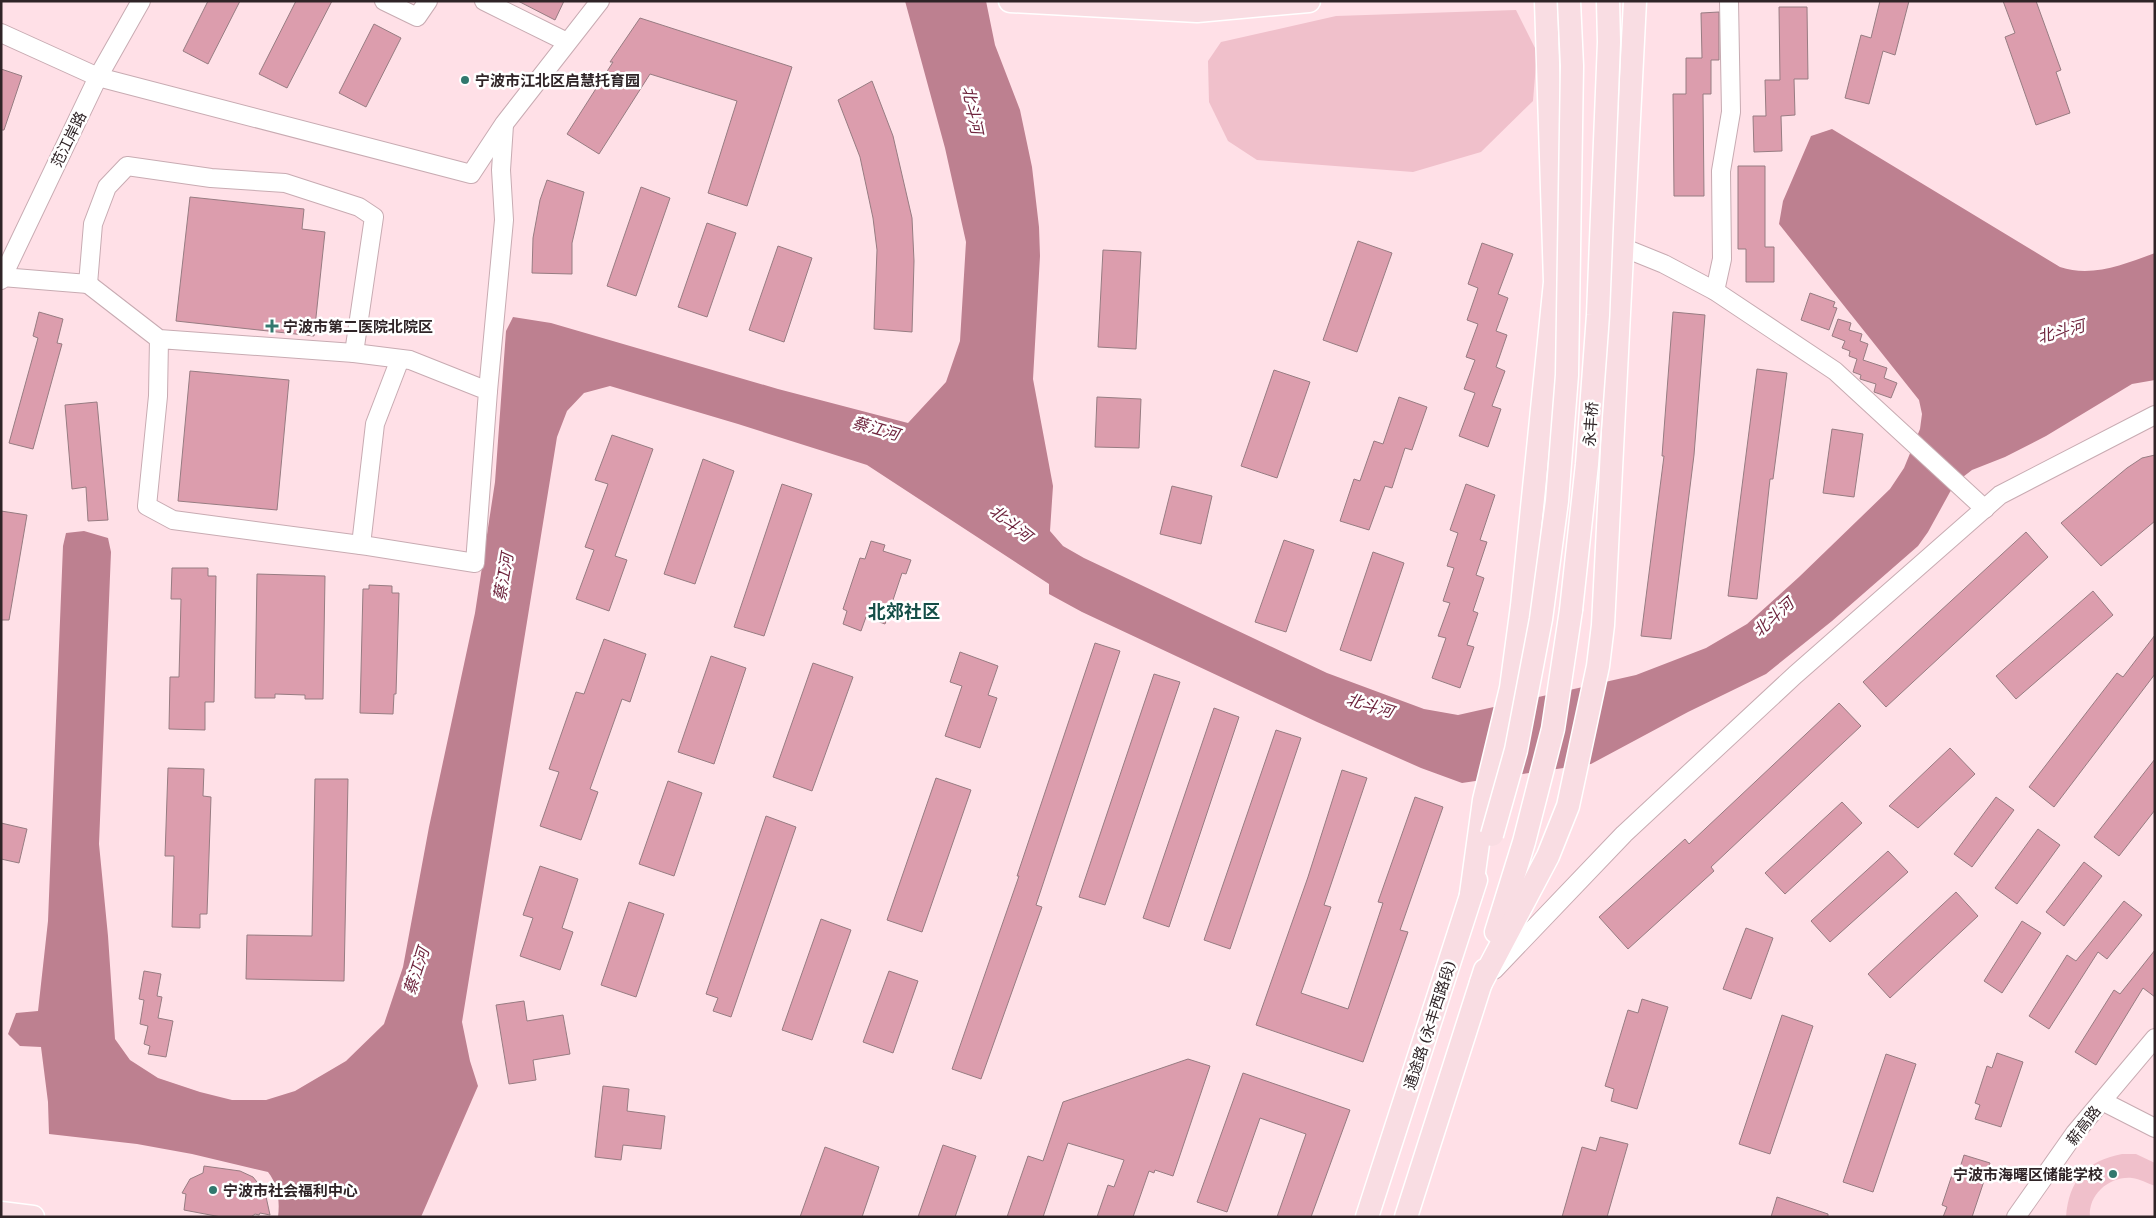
<svg xmlns="http://www.w3.org/2000/svg" width="2156" height="1218" font-family="'Noto Serif','Noto Sans SC',serif">
<style>
.green{fill:#f0c0cb}
.water{fill:#bd8090}
.building{fill:#dc9dad;stroke:#977c82}
.lines{fill:none;stroke-linecap:round;stroke-linejoin:round}
.minor-casing{stroke:#c8abb2;stroke-width:20}
.major-casing{stroke:#fff;stroke-width:25}
.minor{stroke:#fff;stroke-width:18}
.major{stroke:#f9dde3;stroke-width:22}
.major-bridge-casing{stroke:#fff;stroke-width:25;stroke-linecap:butt}
.major-bridge{stroke:#f9dde3;stroke-width:22}
.poi-dot{fill:#32786e;stroke:#fff;stroke-width:2}
.labels{text-anchor:middle;dominant-baseline:central;stroke-width:5;stroke-linejoin:round;paint-order:stroke}
.poi-label{font-size:15px;font-weight:bold;fill:#2f2427;stroke:#fff;text-anchor:start}
.street-label{font-size:15px;fill:#2f2427;stroke:#fff}
.water-label{font-size:16px;font-style:italic;fill:#6f253e;stroke:#fff}
.quarter-label{font-size:18px;font-weight:bold;fill:#144e47;stroke:#fff}
</style>
<rect width="100%" height="100%" fill="#ffe0e7"/>
<g class="green">
<path d="M1516,10L1537,52L1533,101L1481,152L1413,172L1257,160L1228,141L1209,102L1208,61L1221,42L1336,16Z"/>
<path d="M2122,1154H2136L2155,1163V1186C2147,1183 2140,1179 2132,1178C2110,1176 2088,1194 2090,1217H2066C2069,1180 2086,1161 2122,1154Z"/>
</g>
<path class="water" d="M905,1H986L995,45L1020,110L1032,167L1039,227L1040,256L1033,379L1053,486L1050,531L1063,546L1084,558L1327,673L1424,709L1458,715L1636,675L1706,648L1747,624L1799,577L1890,489L1904,468L1920,429L1922,414L1919,400L1779,224L1783,201L1811,136L1832,129L2060,267C2092,278 2125,264 2155,253V380L2132,384L2046,436L2005,457L1972,470L1959,480L1950,492L1928,532L1918,546L1832,621L1766,674L1688,712L1591,764L1462,783L1421,768L1317,722L1082,612L1049,594V584L867,465L738,424L610,386L584,393L567,411L557,437L462,1022L470,1061L478,1086L421,1217H278C280,1201 278,1185 268,1172L192,1154L137,1144L49,1134L48,1102L41,1047L20,1046L8,1034L16,1013L38,1011L48,921L63,546L66,533L84,531L108,538L111,552L99,844L108,936L115,1039L130,1060L158,1078L200,1092L232,1100H266L295,1091L346,1061L384,1024L403,967L429,827L475,613L495,482L506,331L513,317L551,323L778,389L908,423L946,382L960,341L966,242L945,148Z"/>
<g class="building">
<path d="M208,1H240L208,64L183,51Z"/>
<path d="M296,1H332L287,88L259,74Z"/>
<path d="M518,1H564L555,20Z"/>
<path d="M1880,1H1909L1895,55L1883,51L1869,104L1845,98L1861,35L1871,38Z"/>
<path d="M2003,1H2036L2061,70L2056,72L2070,113L2036,125L2005,37L2015,33Z"/>
<path d="M1779,7H1807L1808,79H1794L1795,115L1781,116L1782,151L1754,152L1753,116H1766L1765,80H1780Z"/>
<path d="M1719,12V60H1711V94H1703L1704,196H1674L1673,94H1686V58H1702L1701,13Z"/>
<path d="M640,18L792,67L747,206L708,193L737,101L650,74L599,154L567,134L613,62H610Z"/>
<path d="M374,24L401,38L366,107L339,93Z"/>
<path d="M1,69L22,76L4,130H1Z"/>
<path d="M872,81L893,136L912,218L914,261L912,332L874,329L877,250L873,218L860,157L838,100Z"/>
<path d="M1738,166H1765V247H1774V282H1746V249H1738Z"/>
<path d="M547,180L584,192L572,243V274L532,273L533,238L540,200Z"/>
<path d="M641,187L670,198L636,296L607,286Z"/>
<path d="M190,197L304,209L302,229L325,232L314,336L176,321Z"/>
<path d="M707,223L736,233L707,317L678,307Z"/>
<path d="M1358,241L1392,253L1357,352L1323,340Z"/>
<path d="M1482,243L1513,254L1498,294L1508,298L1496,331L1507,335L1496,367L1505,371L1492,406L1501,409L1488,447L1459,436L1475,393L1464,389L1475,360L1466,357L1478,324L1467,320L1478,288L1468,284Z"/>
<path d="M778,246L812,258L784,342L749,330Z"/>
<path d="M1103,250L1141,252L1136,349L1098,347Z"/>
<path d="M1810,293L1835,302L1833,307L1837,308L1829,330L1801,320Z"/>
<path d="M39,312L63,319L57,343L62,344L33,449L9,443L38,338L33,336Z"/>
<path d="M1673,312L1705,315L1694,455L1671,639L1641,636L1664,456H1662Z"/>
<path d="M1838,319L1851,323L1849,330L1862,334L1860,341L1868,344L1863,360L1887,368L1884,378L1897,383L1891,398L1874,392L1876,384L1860,379L1861,375L1853,372L1857,359L1849,356L1850,351L1842,348L1845,341L1832,336Z"/>
<path d="M1757,369L1787,373L1773,479H1770L1757,599L1728,596Z"/>
<path d="M1274,370L1310,382L1277,478L1241,466Z"/>
<path d="M190,371L289,380L277,510L178,501Z"/>
<path d="M1097,397L1141,399L1139,448L1095,447Z"/>
<path d="M1399,397L1427,407L1412,450L1405,448L1392,488L1385,486L1369,530L1340,521L1354,479L1360,481L1374,441L1383,444Z"/>
<path d="M97,402L108,520L88,521L86,487L72,489L65,405Z"/>
<path d="M1832,429L1863,434L1854,497L1823,493Z"/>
<path d="M612,435L653,449L615,556L627,560L609,611L576,599L594,550L585,547L608,484L595,480Z"/>
<path d="M2155,455V521L2101,566L2061,523L2127,468L2142,458Z"/>
<path d="M703,459L734,471L695,584L664,574Z"/>
<path d="M782,484L812,494L764,636L734,627Z"/>
<path d="M1466,484L1495,495L1480,540L1487,542L1476,575L1484,578L1473,611L1478,613L1467,645L1474,647L1460,688L1432,678L1446,638L1438,636L1450,603L1443,601L1454,568L1447,566L1458,533L1450,530Z"/>
<path d="M1172,486L1212,496L1201,544L1160,534Z"/>
<path d="M1,511L27,515L9,620H1Z"/>
<path d="M2026,532L2048,557L1886,707L1863,682Z"/>
<path d="M1284,540L1314,550L1286,632L1255,622Z"/>
<path d="M871,541L885,545L883,551L911,560L906,574L902,573L885,624L866,617L861,631L843,624L847,611L843,609L860,558L865,559Z"/>
<path d="M1373,552L1404,563L1371,661L1340,650Z"/>
<path d="M172,568H208V576H216L214,702H205V730L169,729L170,677H179L181,599H171Z"/>
<path d="M257,574L325,576L323,699H305V695L275,694V698H255Z"/>
<path d="M369,585L392,586V593H399L396,694H394L393,714L360,713L363,589H369Z"/>
<path d="M2093,591L2113,615L2016,699L1996,676Z"/>
<path d="M2155,635V674L2054,807L2029,787L2117,673L2123,677Z"/>
<path d="M604,639L646,654L630,702L622,699L590,789L598,792L581,840L540,826L559,772L549,769L576,692L584,694Z"/>
<path d="M1095,643L1120,651L1036,905L1042,907L981,1079L952,1069L1019,876H1017Z"/>
<path d="M960,652L998,666L988,695L997,698L980,748L945,736L962,686L950,682Z"/>
<path d="M711,656L746,668L714,764L678,752Z"/>
<path d="M813,663L853,677L812,791L773,777Z"/>
<path d="M1154,674L1180,682L1105,905L1079,897Z"/>
<path d="M1839,703L1861,726L1711,867L1714,871L1628,949L1599,917L1685,839L1689,844Z"/>
<path d="M1214,708L1239,717L1169,927L1143,918Z"/>
<path d="M1276,730L1301,738L1230,949L1204,940Z"/>
<path d="M1950,748L1975,774L1918,828L1889,806Z"/>
<path d="M2155,759V810L2119,856L2094,837Z"/>
<path d="M168,768L204,769L203,796L211,797L207,914H200V928L172,927L174,856H165Z"/>
<path d="M1342,770L1367,778L1324,905L1331,907L1301,993L1348,1009L1383,903L1378,902L1415,797L1443,807L1400,930L1408,932L1363,1062L1256,1025L1308,877Z"/>
<path d="M936,778L971,790L922,932L887,920Z"/>
<path d="M315,779H348L344,981L246,979L247,935L312,936Z"/>
<path d="M668,781L702,793L674,876L639,864Z"/>
<path d="M1996,797L2014,810L1972,867L1954,854Z"/>
<path d="M1842,802L1862,823L1785,894L1765,873Z"/>
<path d="M766,816L796,827L731,1017L713,1011L718,998L706,994Z"/>
<path d="M1,823L27,829L19,863L1,859Z"/>
<path d="M2038,829L2060,845L2017,904L1995,888Z"/>
<path d="M1888,851L1908,872L1830,942L1811,921Z"/>
<path d="M2084,862L2102,876L2064,926L2046,912Z"/>
<path d="M540,866L578,879L562,928L573,932L560,970L520,956L533,918L523,915Z"/>
<path d="M1956,892L1978,916L1890,998L1868,974Z"/>
<path d="M2124,901L2142,915L2107,959L2098,952L2049,1029L2029,1016L2067,955L2076,961Z"/>
<path d="M629,902L664,914L636,997L601,985Z"/>
<path d="M821,919L851,930L812,1040L782,1030Z"/>
<path d="M2022,921L2041,933L2002,993L1984,981Z"/>
<path d="M1746,928L1773,938L1751,999L1723,989Z"/>
<path d="M2155,950V997L2143,988L2096,1065L2075,1052L2114,990L2120,994Z"/>
<path d="M144,971L161,974L157,996L162,997L158,1018L173,1021L166,1057L148,1054L150,1046L144,1044L148,1026L140,1024L144,1000L139,999Z"/>
<path d="M889,971L918,981L893,1053L863,1042Z"/>
<path d="M1642,999L1668,1007L1637,1109L1611,1101L1614,1089L1605,1086L1628,1010L1638,1013Z"/>
<path d="M524,1001L527,1021L563,1015L570,1054L533,1060L536,1080L509,1084L496,1005Z"/>
<path d="M1782,1015L1813,1026L1770,1154L1739,1144Z"/>
<path d="M1997,1053L2023,1062L2001,1127L1975,1119L1980,1105L1975,1103L1987,1066L1992,1068Z"/>
<path d="M1886,1054L1916,1064L1873,1192L1843,1182Z"/>
<path d="M1188,1059L1210,1066L1173,1176L1155,1170L1154,1173L1149,1171L1133,1217H1097L1108,1185L1114,1187L1124,1160L1068,1143L1043,1217H1007L1028,1156L1043,1161L1063,1102Z"/>
<path d="M1243,1073L1350,1110L1311,1217H1277L1306,1134L1260,1118L1227,1212L1197,1202Z"/>
<path d="M603,1086L629,1089L627,1111L665,1116L661,1149L623,1145L621,1160L595,1157Z"/>
<path d="M1600,1137L1628,1144L1607,1217H1562L1582,1147L1596,1151Z"/>
<path d="M943,1145L976,1156L955,1217H918Z"/>
<path d="M825,1147L879,1167L862,1217H800Z"/>
<path d="M1964,1155L1990,1163L1972,1217H1943L1947,1207L1942,1205L1954,1169L1959,1171Z"/>
<path d="M204,1166L240,1171L253,1177L265,1192L270,1215L260,1213L259,1215L255,1214L251,1217H221L184,1210L186,1194L182,1193L190,1179L203,1173Z"/>
<path d="M1777,1197L1828,1214V1217H1771Z"/>
</g>
<g class="lines">
<g class="minor-casing">
<g id="minor">
<path d="M384,1L417,17L428,1"/>
<path d="M484,1L567,42"/>
<path d="M1,33L98,77L471,174L504,124L600,1"/>
<path d="M1622,247L1664,264L1715,291L1835,371L1985,509"/>
<path d="M2,277L88,284L93,224L107,187L127,166L211,178L285,183L359,207L374,217L354,353"/>
<path d="M1,280L98,77L141,1"/>
<path d="M88,284L159,339L354,353L410,360L488,391L475,563L368,546L173,520L147,506L158,396L159,339"/>
<path d="M1715,291L1722,259L1721,171L1731,112L1729,1"/>
<path d="M488,391L504,220L501,170L504,125"/>
<path d="M361,545L375,424L400,359"/>
<path d="M1494,970L1624,834L1795,675L2000,495L2155,415"/>
<path d="M2102,1101L2155,1128"/>
<path d="M2016,1217L2075,1133L2155,1038"/>
</g>
</g>
<g class="major-casing">
<g id="major">
<path d="M1010,1L1197,11L1309,1"/>
<path d="M1471,894L1484,800L1511,688L1522,606L1555,282L1546,1"/>
<path d="M1496,932L1524,842L1553,729L1571,610"/>
<path d="M1481,983L1548,856L1568,806L1598,666L1603,625L1635,1"/>
<path d="M1,1213L33,1217"/>
<path d="M1367,1217L1476,880"/>
<path d="M1406,1217L1485,970"/>
</g>
</g>
<use href="#minor" class="minor"/>
<use href="#major" class="major"/>
<g class="major-bridge-casing">
<g id="major-bridge">
<path d="M1571,610L1587,464L1598,315L1609,42L1608,1"/>
<path d="M1492,835L1516,750L1541,619L1557,501L1567,375L1572,66L1569,1"/>
</g>
</g>
<use href="#major-bridge" class="major-bridge"/>
</g>
<g class="poi-dot">
<circle cx="465" cy="80" r="5"/>
<path d="M269.5 318.5h5v5h5v5h-5v5h-5v-5h-5v-5h5z"/>
<circle cx="2113" cy="1174" r="5"/>
<circle cx="213" cy="1190" r="5"/>
</g>
<g class="labels">
<g class="poi-label">
<text x="475" y="80">宁波市江北区启慧托育园</text>
<text x="283" y="326">宁波市第二医院北院区</text>
<text x="2103" y="1174" text-anchor="end">宁波市海曙区储能学校</text>
<text x="223" y="1190">宁波市社会福利中心</text>
</g>
<g class="street-label">
<text transform="translate(68 139) rotate(-64)">范江岸路</text>
<text transform="translate(1590 424) rotate(-86)">永丰桥</text>
<text transform="translate(1429 1025) rotate(-72)">通途路 (永丰西路段)</text>
<text transform="translate(2083 1125) rotate(-52)">薪高路</text>
</g>
<g class="water-label">
<text transform="translate(973 110) rotate(79)">北斗河</text>
<text transform="translate(2061 331) rotate(-15)">北斗河</text>
<text transform="translate(876 428) rotate(16)">蔡江河</text>
<text transform="translate(1011 523) rotate(38)">北斗河</text>
<text transform="translate(503 577) rotate(-80)">蔡江河</text>
<text transform="translate(1773 617) rotate(-42)">北斗河</text>
<text transform="translate(1370 705) rotate(17)">北斗河</text>
<text transform="translate(416 971) rotate(-72)">蔡江河</text>
</g>
<g class="quarter-label">
<text x="904" y="611">北郊社区</text>
</g>
</g>
<rect width="2156" height="1218" fill="none" stroke="#2f2427" stroke-width="5"/>
</svg>
